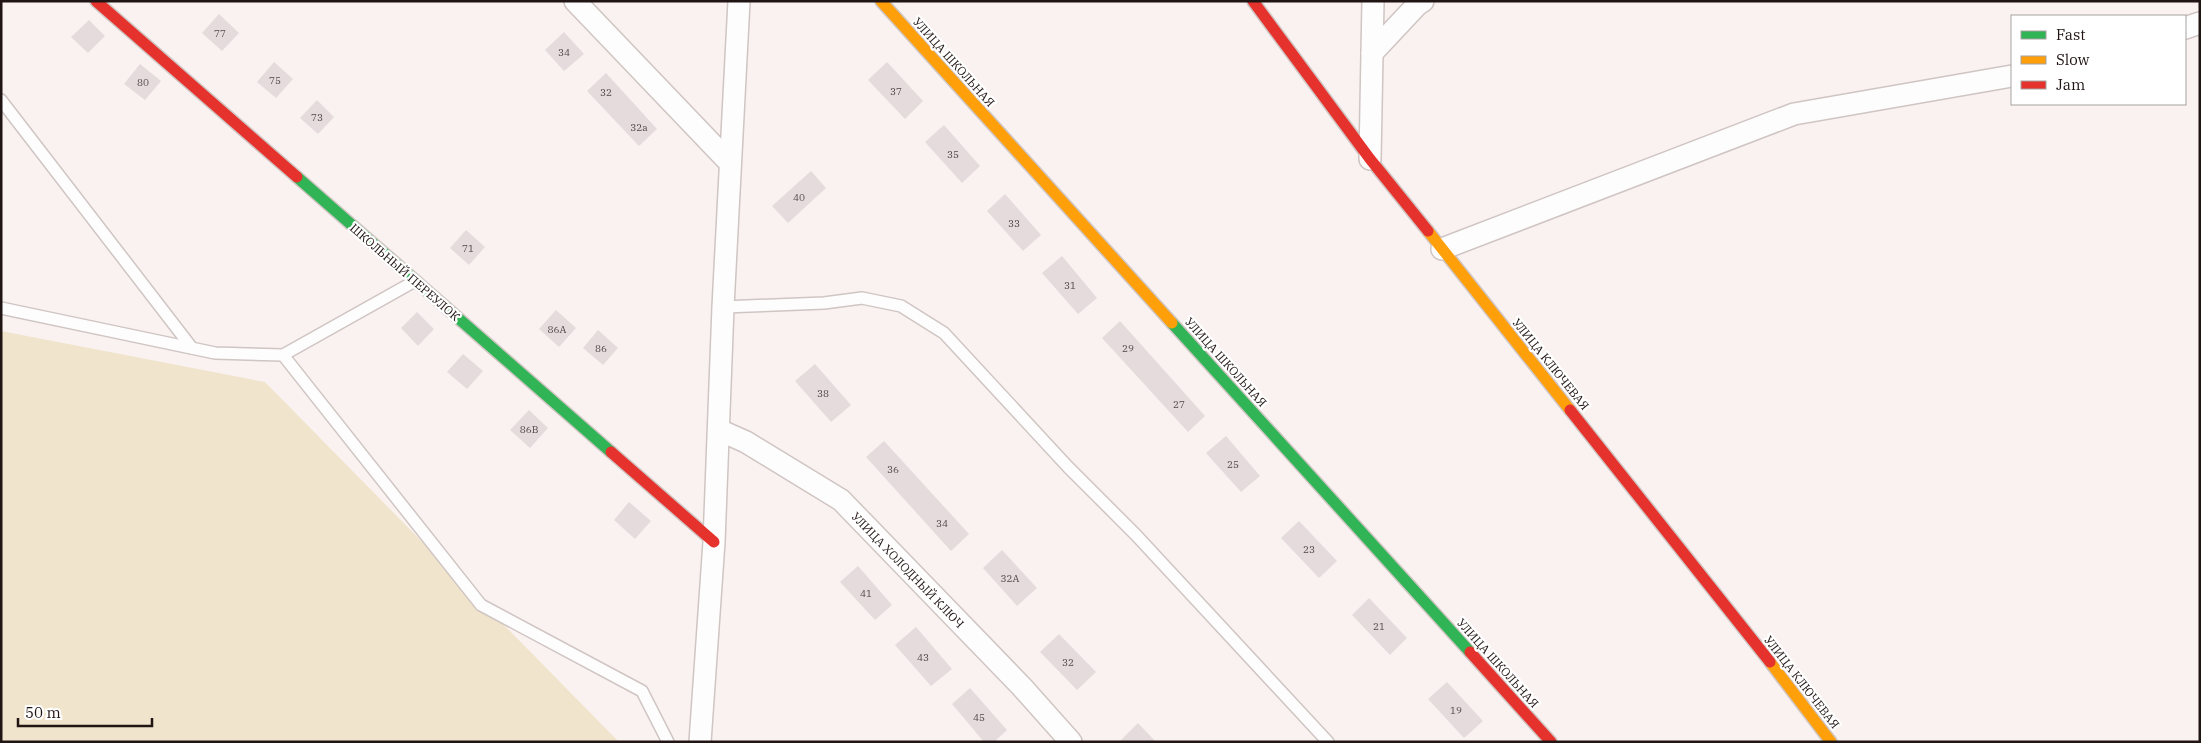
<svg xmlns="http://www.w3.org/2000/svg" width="2201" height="743" font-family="'IBM Plex Serif',serif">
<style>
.green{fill:#f1e4cc}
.building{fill:#e5dbdd}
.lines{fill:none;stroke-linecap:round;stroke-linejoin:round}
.lane-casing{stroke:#cfc5c3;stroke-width:14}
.street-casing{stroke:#cfc5c3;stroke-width:24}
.fast-casing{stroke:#cfc5c3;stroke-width:14}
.slow-casing{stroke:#cfc5c3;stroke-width:14}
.jam-casing{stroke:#cfc5c3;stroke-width:14}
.lane{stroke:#fefdfd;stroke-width:11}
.street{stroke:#fefdfd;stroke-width:21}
.fast{stroke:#30b455;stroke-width:11}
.slow{stroke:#ff9f0a;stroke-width:11}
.jam{stroke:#e5322d;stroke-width:11}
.labels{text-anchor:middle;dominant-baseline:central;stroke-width:4.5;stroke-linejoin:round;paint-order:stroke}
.number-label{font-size:10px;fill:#534847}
.street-label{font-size:12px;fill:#211514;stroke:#fff}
</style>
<rect width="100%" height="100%" fill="#faf2f0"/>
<path class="green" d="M1,331L265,382L619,742H1Z"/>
<g class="building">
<path d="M219,14L239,33L222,51L202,33Z"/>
<path d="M89,20L105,36L88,53L71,37Z"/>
<path d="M564,32L584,54L564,71L545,50Z"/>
<path d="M274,62L293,79L276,98L257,82Z"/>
<path d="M887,62L923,101L905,119L868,80Z"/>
<path d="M140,64L161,81L145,100L124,84Z"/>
<path d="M606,73L657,129L639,146L587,91Z"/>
<path d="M317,100L334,117L318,134L300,118Z"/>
<path d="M944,125L980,166L962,183L925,142Z"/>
<path d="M811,171L826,188L788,223L772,206Z"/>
<path d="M1005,194L1041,235L1023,251L987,211Z"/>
<path d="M466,230L485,247L469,265L450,248Z"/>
<path d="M1062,256L1097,298L1078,314L1042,273Z"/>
<path d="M556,310L576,328L559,347L539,329Z"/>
<path d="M417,312L434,329L418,346L401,328Z"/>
<path d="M1120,321L1205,416L1188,432L1102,338Z"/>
<path d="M598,330L618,348L603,365L583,348Z"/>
<path d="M463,354L483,371L467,389L447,372Z"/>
<path d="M815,364L851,405L831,422L795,381Z"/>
<path d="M529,410L548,428L530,448L510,430Z"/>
<path d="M1226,436L1260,476L1241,492L1206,453Z"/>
<path d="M884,441L969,534L951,551L866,457Z"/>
<path d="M629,502L651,521L635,539L614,520Z"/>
<path d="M1299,521L1337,561L1319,578L1281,538Z"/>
<path d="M1002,550L1037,588L1017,606L983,568Z"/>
<path d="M858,566L892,605L875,620L840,582Z"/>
<path d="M1369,598L1407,638L1390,655L1352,615Z"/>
<path d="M916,627L952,669L931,686L895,645Z"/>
<path d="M1059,634L1096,672L1077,690L1040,652Z"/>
<path d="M1447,682L1483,721L1464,738L1428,699Z"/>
<path d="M970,688L1007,730L994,742H984L952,704Z"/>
<path d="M1138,723L1156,742H1119Z"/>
</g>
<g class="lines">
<g class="lane-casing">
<g id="lane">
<path d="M1,100L192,348"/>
<path d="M723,307L824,303L862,298L901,306L944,333L1068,467L1136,535L1328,742"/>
<path d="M1,308L215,353L283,355L481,605L642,691L668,742"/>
<path d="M283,355L415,281"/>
</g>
</g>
<g class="street-casing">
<g id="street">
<path d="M575,1L730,163"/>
<path d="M2185,28L2200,23"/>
<path d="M1372,53L1417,5L1423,1"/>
<path d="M1370,159L1373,1"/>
<path d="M1442,249L1794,114L2012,76"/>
<path d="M719,430L746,442L841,500L1022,687L1071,742"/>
<path d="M700,742L714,542L723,307L739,1"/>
</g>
</g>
<g class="fast-casing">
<g id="fast">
<path d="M297,177L611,452"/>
<path d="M1172,323L1470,652"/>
</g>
</g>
<g class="slow-casing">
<g id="slow">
<path d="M881,1L1172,323"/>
<path d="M1428,231L1570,410"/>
<path d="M1770,662L1831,742"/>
</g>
</g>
<g class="jam-casing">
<g id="jam">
<path d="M96,1L297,177"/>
<path d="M1253,1L1370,159L1428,231"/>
<path d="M1570,410L1770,662"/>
<path d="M611,452L714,542"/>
<path d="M1470,652L1551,742"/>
</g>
</g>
<use href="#lane" class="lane"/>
<use href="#street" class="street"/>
<use href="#fast" class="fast"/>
<use href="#slow" class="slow"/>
<use href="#jam" class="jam"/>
</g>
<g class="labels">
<g class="number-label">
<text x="220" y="33">77</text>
<text x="564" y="52">34</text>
<text x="275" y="80">75</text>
<text x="143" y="82">80</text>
<text x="896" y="91">37</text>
<text x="606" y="92">32</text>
<text x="317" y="117">73</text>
<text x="639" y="127">32а</text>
<text x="953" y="154">35</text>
<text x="799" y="197">40</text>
<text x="1014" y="223">33</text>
<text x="468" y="248">71</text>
<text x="1070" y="285">31</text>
<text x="557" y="329">86А</text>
<text x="601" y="348">86</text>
<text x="1128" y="348">29</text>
<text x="823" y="393">38</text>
<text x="1179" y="404">27</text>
<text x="529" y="429">86В</text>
<text x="1233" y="464">25</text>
<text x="893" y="469">36</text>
<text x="942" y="523">34</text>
<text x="1309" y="549">23</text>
<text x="1010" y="578">32А</text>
<text x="866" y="593">41</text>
<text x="1379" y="626">21</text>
<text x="923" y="657">43</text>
<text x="1068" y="662">32</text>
<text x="1456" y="710">19</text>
<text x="979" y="717">45</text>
</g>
<g class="street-label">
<text transform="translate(954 62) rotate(48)">УЛИЦА ШКОЛЬНАЯ</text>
<text transform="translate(405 272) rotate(41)">ШКОЛЬНЫЙ ПЕРЕУЛОК</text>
<text transform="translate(1226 362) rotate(48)">УЛИЦА ШКОЛЬНАЯ</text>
<text transform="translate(1551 364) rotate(51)">УЛИЦА КЛЮЧЕВАЯ</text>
<text transform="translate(908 570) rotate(46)">УЛИЦА ХОЛОДНЫЙ КЛЮЧ</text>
<text transform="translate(1498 663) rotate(48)">УЛИЦА ШКОЛЬНАЯ</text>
<text transform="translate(1802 682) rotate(52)">УЛИЦА КЛЮЧЕВАЯ</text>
</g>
</g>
<rect width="2201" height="743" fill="none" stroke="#211514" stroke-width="5"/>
<rect x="2011" y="15" width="175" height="90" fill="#ffffff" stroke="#a6a1a1"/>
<rect x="2021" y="31" width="25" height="8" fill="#30b455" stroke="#a6a1a1"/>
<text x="2056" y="40" font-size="15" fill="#211514">Fast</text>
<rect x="2021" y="56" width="25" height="8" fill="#ff9f0a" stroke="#a6a1a1"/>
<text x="2056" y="65" font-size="15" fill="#211514">Slow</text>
<rect x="2021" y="81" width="25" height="8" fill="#e5322d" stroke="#a6a1a1"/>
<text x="2056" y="90" font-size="15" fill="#211514">Jam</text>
<path d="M18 718v8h134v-8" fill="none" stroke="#211514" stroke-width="2.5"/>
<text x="25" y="718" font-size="15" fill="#211514" stroke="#ffffff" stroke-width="4" paint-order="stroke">50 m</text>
</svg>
